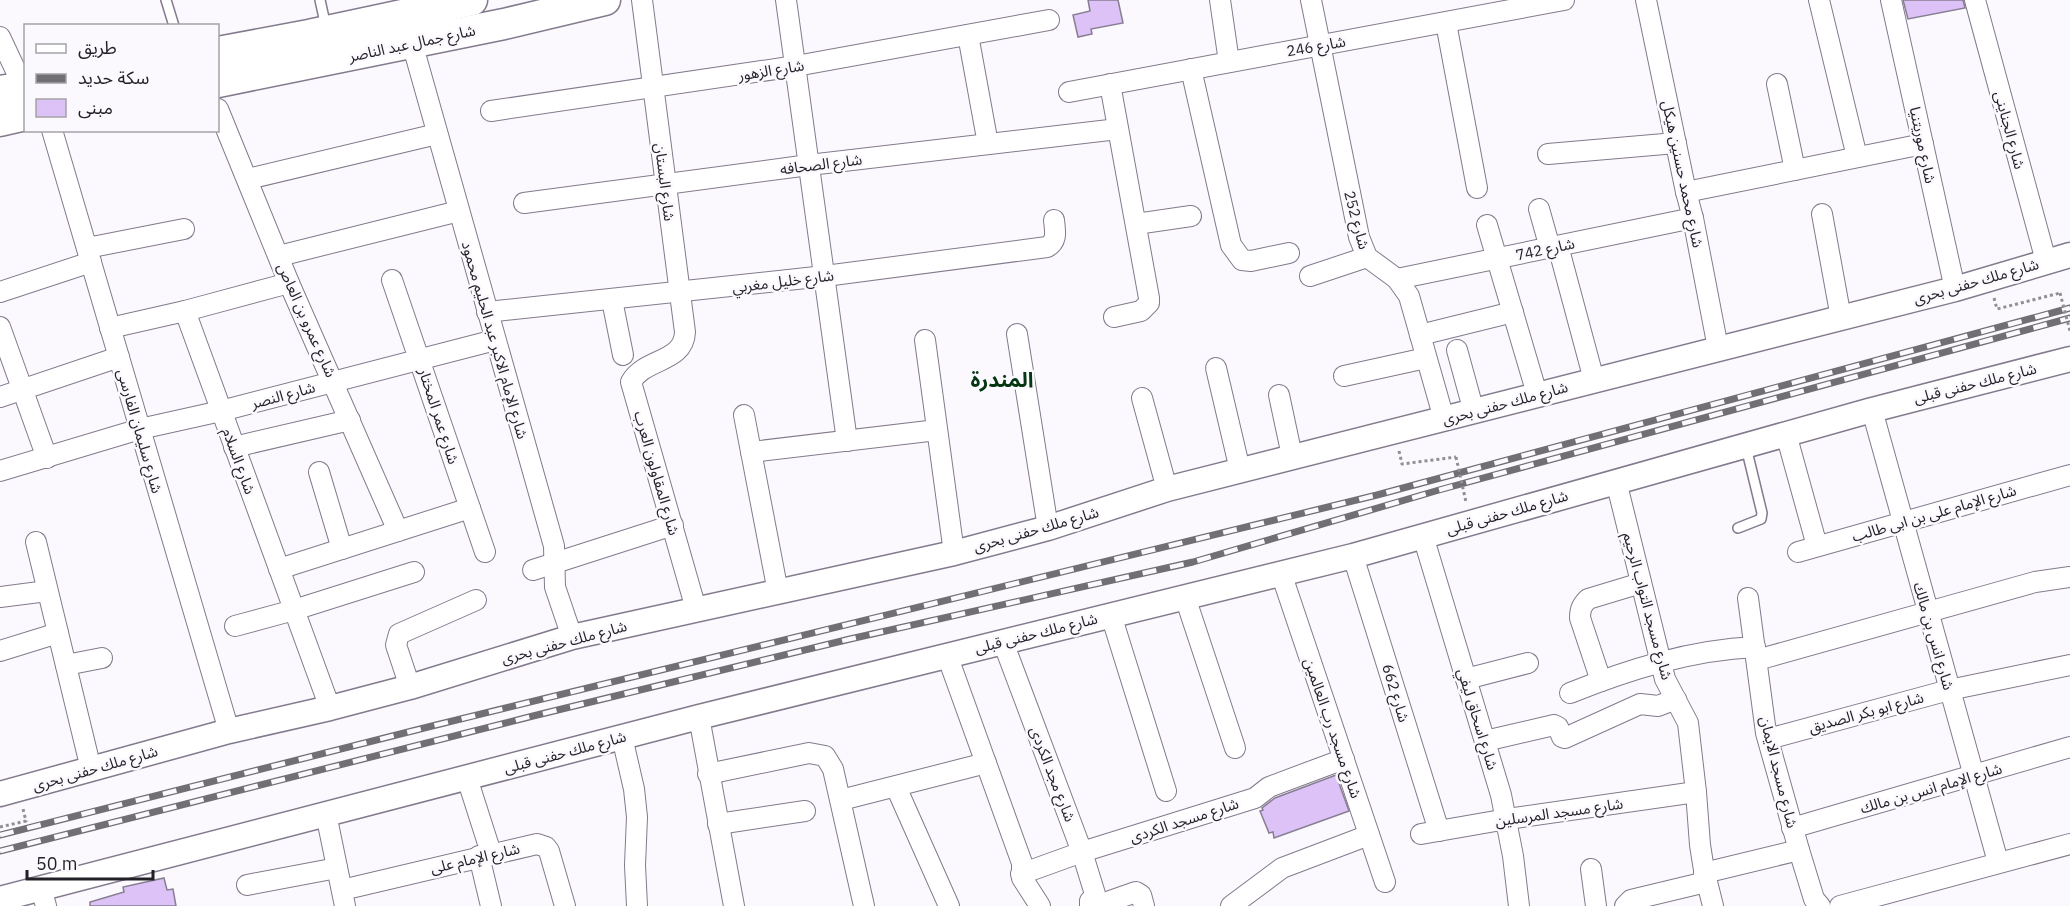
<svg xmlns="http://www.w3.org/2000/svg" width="2070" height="906" font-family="'IBM Plex Sans','Noto Sans Arabic',sans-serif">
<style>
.building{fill:#dcc2f7;stroke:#877e91;stroke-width:1.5}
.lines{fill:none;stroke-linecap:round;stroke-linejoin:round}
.service-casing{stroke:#837a8d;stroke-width:12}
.minor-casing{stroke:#837a8d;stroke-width:22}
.tertiary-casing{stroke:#837a8d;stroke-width:27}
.primary-casing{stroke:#837a8d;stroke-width:33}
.path{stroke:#918e94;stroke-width:3;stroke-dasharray:3 3;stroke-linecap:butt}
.service{stroke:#fff;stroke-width:9}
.minor{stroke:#fff;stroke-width:20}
.tertiary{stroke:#fff;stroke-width:24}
.primary{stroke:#fff;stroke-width:30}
.rail-casing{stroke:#716f74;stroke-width:7}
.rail{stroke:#fbf9fd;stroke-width:4.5;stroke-dasharray:14;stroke-linecap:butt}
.path-bridge{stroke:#918e94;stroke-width:3;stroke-dasharray:3 3;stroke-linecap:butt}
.labels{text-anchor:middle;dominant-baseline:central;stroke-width:5;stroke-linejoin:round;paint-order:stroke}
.street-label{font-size:15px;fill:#221f26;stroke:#fbf9fd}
.district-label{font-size:21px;font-weight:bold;fill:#063713;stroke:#fbf9fd}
</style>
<rect width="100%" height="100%" fill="#fbf9fd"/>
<g class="building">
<path d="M1088,0H1118L1123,23L1091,29L1092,34L1078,37L1073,15L1090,11Z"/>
<path d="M1903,0H1963L1965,8L1908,19Z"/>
<path d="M1336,775L1349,811L1274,838L1273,832L1269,833L1260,811L1263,810L1262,808L1275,798Z"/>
<path d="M164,878L167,890L173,889L176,906H90V902L124,892L123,887Z"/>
</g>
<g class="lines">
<g class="service-casing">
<g id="service">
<path d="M166,0L174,26"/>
<path d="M320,0L326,27"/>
<path d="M1738,528L1761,519L1762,513L1746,447"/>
</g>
</g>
<g class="minor-casing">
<g id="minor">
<path d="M642,0L685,332C684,363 644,358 631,382L696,609"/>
<path d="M786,0L847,441"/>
<path d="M1220,0L1229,62"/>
<path d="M1311,0L1359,237L1367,257L1397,279L1409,296L1444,419"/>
<path d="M1646,0L1686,192L1693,218L1718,348"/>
<path d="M1819,0L1857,157"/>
<path d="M1891,0L1955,289"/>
<path d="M1975,0L2046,261"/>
<path d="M1446,23L1477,188"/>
<path d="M968,35L988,144"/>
<path d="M0,37L24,88"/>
<path d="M412,43L554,546L555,587L572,637"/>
<path d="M1191,69L1231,245L1242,260L1251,261L1289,253"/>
<path d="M1110,84L1149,298V303L1141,311L1114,317"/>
<path d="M1777,84L1795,170"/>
<path d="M1069,92L1564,0"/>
<path d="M218,109L289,283L398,531"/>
<path d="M491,111L796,66L1049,20"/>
<path d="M52,130L229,731"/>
<path d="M1548,154L1676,143"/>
<path d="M248,179L437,134"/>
<path d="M1686,192L1923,144"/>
<path d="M524,203L809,165L1118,129"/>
<path d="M1539,209L1550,248"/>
<path d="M1822,214L1841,318"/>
<path d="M1136,224L1191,216"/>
<path d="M1487,225L1537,394"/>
<path d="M1558,246L1594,380"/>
<path d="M87,248L184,229"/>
<path d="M279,256L459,211"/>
<path d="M1310,276L1367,257"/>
<path d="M1397,279L1693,218"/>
<path d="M392,280L485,552"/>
<path d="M0,292L91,262"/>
<path d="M612,300L623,355"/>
<path d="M185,311L330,708"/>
<path d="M487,312L825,276L1047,247C1058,241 1055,231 1054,220"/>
<path d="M0,327L47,458"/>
<path d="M110,328L185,311L289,283"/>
<path d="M1017,334L1048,528"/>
<path d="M1420,335L1513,312"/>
<path d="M925,340L954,553"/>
<path d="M1457,350L1474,412"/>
<path d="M1216,368L1240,470"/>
<path d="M1344,376L1426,358"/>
<path d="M1279,395L1292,456"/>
<path d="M0,397L119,357"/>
<path d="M1142,398L1167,489"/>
<path d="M1872,410L1998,862"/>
<path d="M744,415L778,592"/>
<path d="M1786,434L1817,546"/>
<path d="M234,447L350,420"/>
<path d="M751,452L937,430"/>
<path d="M0,471L140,429L221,411L495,340"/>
<path d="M319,472L342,549"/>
<path d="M1616,481L1665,679L1688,723L1696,792L1700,845L1704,870L1713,906"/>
<path d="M1423,536L1501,795L1513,856L1519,906"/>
<path d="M36,542L91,769"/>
<path d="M1798,552L2070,475"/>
<path d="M1353,556L1439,831"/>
<path d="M279,569L470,508"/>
<path d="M533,570L673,525"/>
<path d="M1281,573L1385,882"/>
<path d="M0,597L47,591"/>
<path d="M1185,597L1235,748"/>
<path d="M1748,598L1766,733L1799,850L1814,899L1820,906"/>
<path d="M1111,615L1166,791"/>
<path d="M235,626L294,610L414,572"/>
<path d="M1003,642L1082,852L1095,894V897L1090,901V906"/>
<path d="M0,651L58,633"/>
<path d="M947,655L1022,863V878L1040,906"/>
<path d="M1757,660L2035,582L2070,577"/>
<path d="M66,665L102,658"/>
<path d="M1466,679L1528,663"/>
<path d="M1601,681L1580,618C1580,609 1582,605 1588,599L1641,583"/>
<path d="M410,687L396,645L399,634L476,600"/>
<path d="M1570,693C1630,669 1691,650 1755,647"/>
<path d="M699,717L734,906"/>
<path d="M622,737L634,789L637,817L635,865L637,906"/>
<path d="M1768,739L1949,690L2070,665"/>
<path d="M1485,741L1554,725L1558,727L1562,737L1565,738L1640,704L1658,706L1676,699"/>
<path d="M708,774L809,753L825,756L833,769L864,906"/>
<path d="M467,778L491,853"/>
<path d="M896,787L949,906"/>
<path d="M841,800L986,763"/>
<path d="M326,814L345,906"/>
<path d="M718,824L805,811"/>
<path d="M1792,828L2070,747"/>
<path d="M1421,834L1507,819L1696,792"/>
<path d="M479,856L491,906"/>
<path d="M1591,869L1596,906"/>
<path d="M1704,873L1799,850"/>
<path d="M1021,874L1082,852L1255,798L1269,787L1344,759"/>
<path d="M247,885L337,868"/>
<path d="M41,888L46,906"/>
<path d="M342,890L537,844L546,847L549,851L565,906"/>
<path d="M1096,906L1136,892L1141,895L1144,906"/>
<path d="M1231,906L1282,868L1369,835"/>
<path d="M1625,906L1631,900L1706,882"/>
<path d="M1840,906L2070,844"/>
</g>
</g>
<g class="tertiary-casing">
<g id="tertiary">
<path d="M0,794L229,731L330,708L410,687L572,637L954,553L1048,528L1167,489L1955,289L2070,255"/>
<path d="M0,899L699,717L1353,556L1872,410L2070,359"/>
</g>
</g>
<g class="primary-casing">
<g id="primary">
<path d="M218,52L309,35L472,0"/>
<path d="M218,82L504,24L605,0"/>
<path d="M0,91L26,87"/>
<path d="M0,121L26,115"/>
</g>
</g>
<g class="path">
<path d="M1994,298L1997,309L2060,293"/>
<path d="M1399,451L1402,464L1456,457"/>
<path d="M0,827L26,821L23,809"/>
</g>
<use href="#service" class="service"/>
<use href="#minor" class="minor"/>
<use href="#tertiary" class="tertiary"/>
<use href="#primary" class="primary"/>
<g class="rail-casing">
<g id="rail">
<path d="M0,835L428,727L1377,495L2070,308"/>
<path d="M0,851L533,716L850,639L1193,562L1439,490L2070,318"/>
</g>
</g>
<use href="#rail" class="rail"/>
<g class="path-bridge">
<path d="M2060,293L2070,331"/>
<path d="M1456,457L1466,502"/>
</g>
</g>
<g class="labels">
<g class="street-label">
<text transform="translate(412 43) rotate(-12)">شارع جمال عبد الناصر</text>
<text transform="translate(1316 46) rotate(-10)">شارع 246</text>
<text transform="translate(771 70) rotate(-9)">شارع الزهور</text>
<text transform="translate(2010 130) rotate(75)">شارع الجناينى</text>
<text transform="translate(1923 145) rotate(78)">شارع موريتنيا</text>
<text transform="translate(821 164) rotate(-7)">شارع الصحافه</text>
<text transform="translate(1683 174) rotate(78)">شارع محمد حسنين هيكل</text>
<text transform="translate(665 182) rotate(83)">شارع البستان</text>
<text transform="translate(1357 220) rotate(75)">شارع 252</text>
<text transform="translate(1545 249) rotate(-12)">شارع 742</text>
<text transform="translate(783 281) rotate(-7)">شارع خليل مغربي</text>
<text transform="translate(1976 281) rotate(-16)">شارع ملك حفنى بحرى</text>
<text transform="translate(307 320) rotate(66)">شارع عمرو بن العاص</text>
<text transform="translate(495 340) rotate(74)">شارع الإمام الاكبر عبد الحليم محمود</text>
<text transform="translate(1975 383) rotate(-14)">شارع ملك حفنى قبلى</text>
<text transform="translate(283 395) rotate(-15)">شارع النصر</text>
<text transform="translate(1505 403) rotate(-15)">شارع ملك حفنى بحرى</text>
<text transform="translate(439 416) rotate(72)">شارع عمر المختار</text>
<text transform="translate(140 431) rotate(74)">شارع سليمان الفارسى</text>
<text transform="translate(239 461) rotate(70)">شارع السلام</text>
<text transform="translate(657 473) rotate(74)">شارع المقاولون العرب</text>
<text transform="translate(1507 512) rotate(-16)">شارع ملك حفنى قبلى</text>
<text transform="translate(1934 513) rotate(-16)">شارع الإمام على بن ابى طالب</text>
<text transform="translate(1036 529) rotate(-16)">شارع ملك حفنى بحرى</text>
<text transform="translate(1648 606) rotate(75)">شارع مسجد التواب الرحيم</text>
<text transform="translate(1036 633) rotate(-14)">شارع ملك حفنى قبلى</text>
<text transform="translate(1934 636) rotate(74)">شارع انس بن مالك</text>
<text transform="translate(564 642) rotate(-15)">شارع ملك حفنى بحرى</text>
<text transform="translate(1396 693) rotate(73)">شارع 662</text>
<text transform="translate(1866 712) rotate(-15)">شارع ابو بكر الصديق</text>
<text transform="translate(1478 719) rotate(73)">شارع اسحاق ليفي</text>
<text transform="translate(1333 728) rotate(71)">شارع مسجد رب العالمين</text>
<text transform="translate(565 752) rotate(-15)">شارع ملك حفنى قبلى</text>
<text transform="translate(95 768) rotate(-16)">شارع ملك حفنى بحرى</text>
<text transform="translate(1779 772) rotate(76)">شارع مسجد الايمان</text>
<text transform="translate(1053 774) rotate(69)">شارع مجد الكردى</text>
<text transform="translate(1931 788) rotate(-16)">شارع الإمام انس بن مالك</text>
<text transform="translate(1559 812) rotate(-8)">شارع مسجد المرسلين</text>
<text transform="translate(1184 820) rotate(-18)">شارع مسجد الكردى</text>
<text transform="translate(475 858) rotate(-13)">شارع الإمام على</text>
</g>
<g class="district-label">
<text x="1002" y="379">المندرة</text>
</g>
</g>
<rect x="24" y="24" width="195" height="108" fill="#fbf9fd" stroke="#a4a2a7" stroke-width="1.5"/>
<rect x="36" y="44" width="30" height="9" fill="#ffffff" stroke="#a4a2a7" stroke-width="1.5"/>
<text x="78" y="54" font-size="18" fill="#221f26">طريق</text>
<rect x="36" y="74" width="30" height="9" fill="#716f74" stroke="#a4a2a7" stroke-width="1.5"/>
<text x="78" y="84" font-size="18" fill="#221f26">سكة حديد</text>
<rect x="36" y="99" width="30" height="18" fill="#dcc2f7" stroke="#a4a2a7" stroke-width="1.5"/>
<text x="78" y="114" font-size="18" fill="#221f26">مبنى</text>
<path d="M27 870v9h126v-9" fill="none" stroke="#221f26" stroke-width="3"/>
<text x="36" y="870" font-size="18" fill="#221f26" stroke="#fbf9fd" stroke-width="4.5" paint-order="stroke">50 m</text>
</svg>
